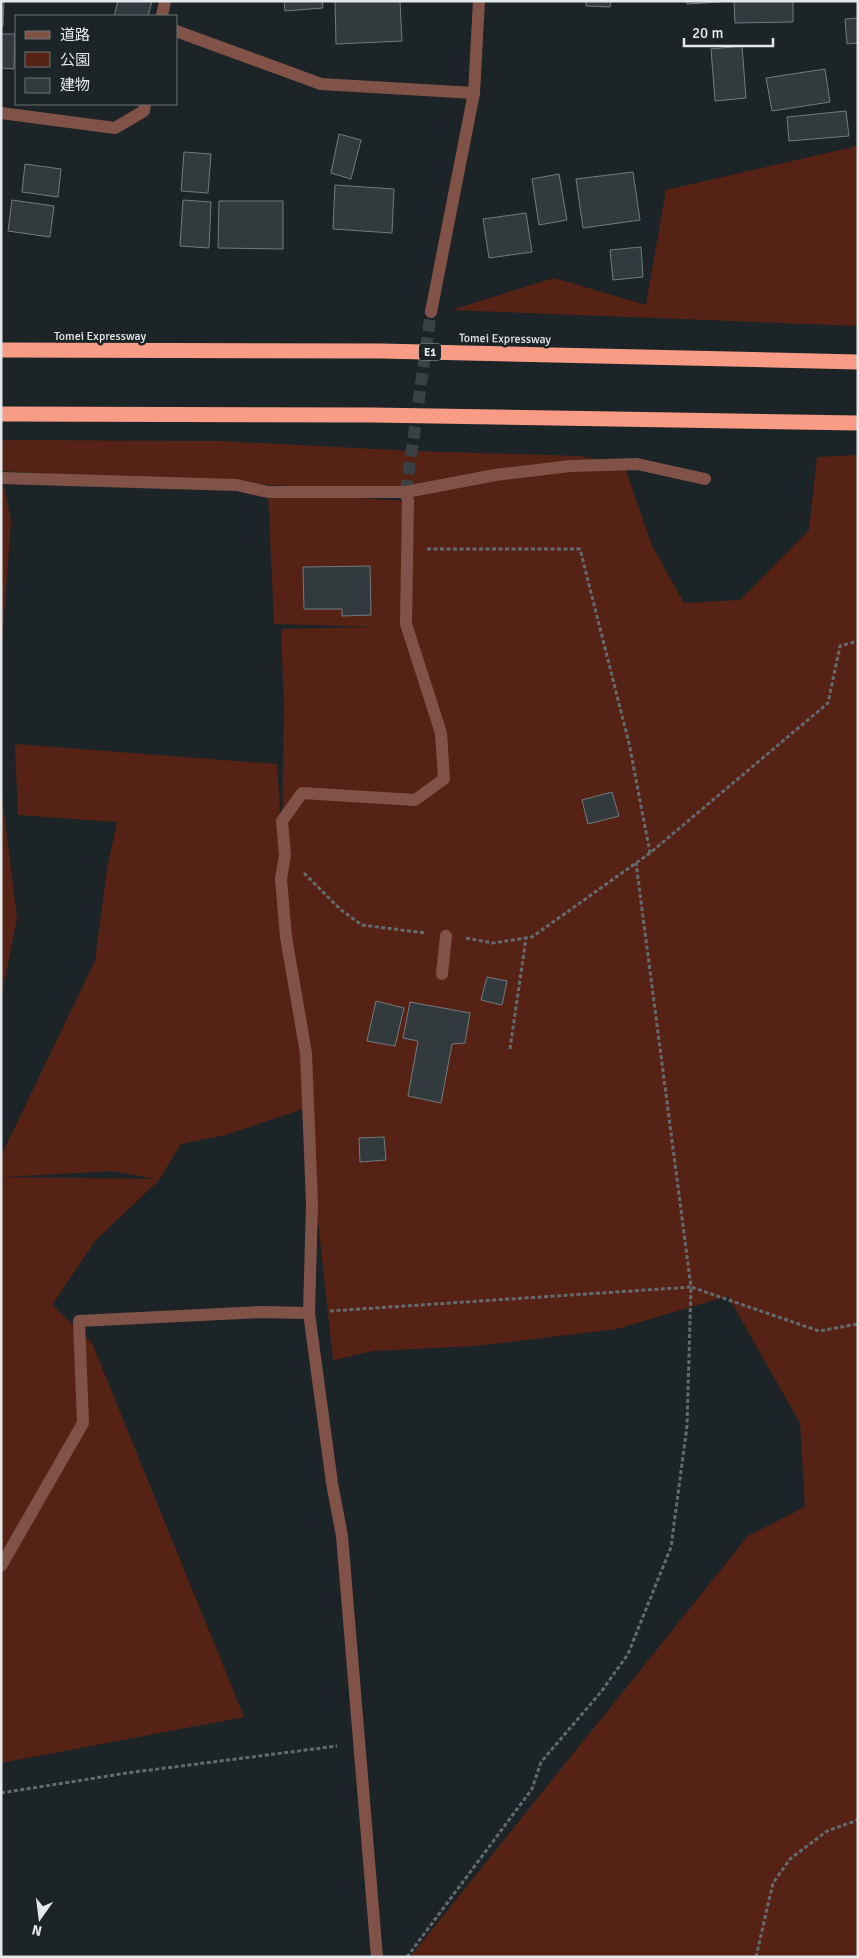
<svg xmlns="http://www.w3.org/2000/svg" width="859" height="1958" font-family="Signika,'Noto Sans JP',sans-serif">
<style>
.green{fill:#562215;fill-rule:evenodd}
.building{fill:#323a3d;stroke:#717b7e}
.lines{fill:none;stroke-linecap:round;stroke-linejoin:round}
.minor-tunnel{stroke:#3a4144;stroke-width:12;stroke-dasharray:12 6;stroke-linecap:butt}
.path{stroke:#646b6e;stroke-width:3;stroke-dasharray:4 2.5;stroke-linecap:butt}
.minor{stroke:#815348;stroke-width:12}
.highway{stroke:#f99c85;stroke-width:15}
.labels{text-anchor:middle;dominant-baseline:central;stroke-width:5;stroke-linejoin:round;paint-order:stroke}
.shield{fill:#1c2427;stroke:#a7adb0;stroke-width:1}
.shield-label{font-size:11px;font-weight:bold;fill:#e3e8ea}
.street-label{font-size:12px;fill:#e3e8ea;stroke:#1c2427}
</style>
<rect width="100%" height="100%" fill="#1c2427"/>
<g class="green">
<path d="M858,144V326L451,310L554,278L646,305L666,190L853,147Z"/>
<path d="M1,440L219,441L415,451L580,456L624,465L652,546L684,603L740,600L809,530L817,457L858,455V1957H410L748,1536L805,1507L800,1423L728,1296L617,1329L476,1346L374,1351L333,1360L306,1108L225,1135L181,1144L159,1180L95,1241L52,1305L92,1343L244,1717L1,1763V1156L95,961L107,869L117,822L18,815L15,744L277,764L282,840L284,704L281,629L378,627L274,624L268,492L405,501L406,492L1,471ZM113,1171L155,1179L2,1177H3Z"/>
<path d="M2,478L11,520L1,659V479Z"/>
<path d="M1,788L17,918L1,998Z"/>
</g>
<g class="building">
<path d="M1,1H4L3,26H1Z"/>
<path d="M118,1H152L148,16H114Z"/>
<path d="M284,1H322L323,8L285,11Z"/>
<path d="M335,1H400L402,41L336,44Z"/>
<path d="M586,1H611L610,7L586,6Z"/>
<path d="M686,1H720V2L687,4Z"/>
<path d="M734,1H793V22L735,23Z"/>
<path d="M858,18V43L847,44L845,19Z"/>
<path d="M1,34H15L14,69L1,68Z"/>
<path d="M742,46L746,98L715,101L711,49Z"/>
<path d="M825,69L830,102L772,111L766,78Z"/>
<path d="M846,111L849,136L789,141L787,117Z"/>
<path d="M339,134L361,140L351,179L331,173Z"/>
<path d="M184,152L211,154L208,193L181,191Z"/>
<path d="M25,164L61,169L58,197L22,192Z"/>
<path d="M633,172L640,220L583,228L576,179Z"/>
<path d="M559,174L567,220L539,225L532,179Z"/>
<path d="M335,185L394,189L392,233L333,229Z"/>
<path d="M12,200L54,206L50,237L8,231Z"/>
<path d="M183,200L211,202L209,248L180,246Z"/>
<path d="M219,201H283V249L218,248Z"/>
<path d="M526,213L532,252L489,258L483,219Z"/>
<path d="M641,247L643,277L613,280L610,250Z"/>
<path d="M370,566L371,615L342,616V609H304L303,567Z"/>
<path d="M612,792L619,816L588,824L582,800Z"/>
<path d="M487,977L507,981L502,1005L481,1000Z"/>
<path d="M376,1001L404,1008L395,1046L367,1041Z"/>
<path d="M410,1002L470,1013L465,1043L452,1044L441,1103L408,1096L418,1041L403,1038Z"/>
<path d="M384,1137L386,1160L360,1162L359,1138Z"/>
</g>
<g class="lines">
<path class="minor-tunnel" d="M406,492L431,312"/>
<g class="path">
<path d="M427,549H580L629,743L650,853"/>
<path d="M304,873L341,910L362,925L425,933"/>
<path d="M466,938L493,943L532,937L650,853L828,703L840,646L858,641"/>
<path d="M510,1049L526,938"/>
<path d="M330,1311L691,1287L636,863"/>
<path d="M1,1793L127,1773L337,1746"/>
<path d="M407,1957L532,1789L541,1762L601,1692L628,1654L671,1547L687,1426L691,1287L819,1331L858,1324"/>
<path d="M756,1957L773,1883L790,1859L827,1831L858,1820"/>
</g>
<g class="minor">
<path d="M162,16L165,1"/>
<path d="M176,31L321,84L474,93"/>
<path d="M1,113L115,128L144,111L145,104"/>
<path d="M431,312L474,93L479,1"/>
<path d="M1,478L237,485L268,492H406L495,475L570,466L637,464L705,479"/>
<path d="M442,974L446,936"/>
<path d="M309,1313L332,1483L342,1536L377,1957"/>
<path d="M1,1566L83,1423L79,1321L261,1312L309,1313L312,1204L306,1053L286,937L281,879L285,855L282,821L302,793L415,800L444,779L441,733L406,624L408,501L406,492"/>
</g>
<g class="highway">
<path d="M1,350L381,351L858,362"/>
<path d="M1,414L373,415L858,423"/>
</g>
</g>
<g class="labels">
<rect class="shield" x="419" y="343.5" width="22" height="17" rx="4"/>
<g class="shield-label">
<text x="430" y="352">E1</text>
</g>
<g class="street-label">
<text x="100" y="336">Tomei Expressway</text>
<text transform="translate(505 339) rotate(1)">Tomei Expressway</text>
</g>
</g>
<rect width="859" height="1958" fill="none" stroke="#e3e8ea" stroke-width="5"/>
<rect x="15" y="15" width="162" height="90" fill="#1c2427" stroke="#6c7275"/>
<rect x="25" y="31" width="25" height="8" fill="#815348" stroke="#6c7275"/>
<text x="60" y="40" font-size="15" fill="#e3e8ea">道路</text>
<rect x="25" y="52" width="25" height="15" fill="#562215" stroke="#6c7275"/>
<text x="60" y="65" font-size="15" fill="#e3e8ea">公園</text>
<rect x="25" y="78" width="25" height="15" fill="#323a3d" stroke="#6c7275"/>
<text x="60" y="90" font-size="15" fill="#e3e8ea">建物</text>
<g transform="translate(40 1918) rotate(194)" stroke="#1c2427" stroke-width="4" paint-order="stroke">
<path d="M0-4L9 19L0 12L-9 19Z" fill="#e3e8ea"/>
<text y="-8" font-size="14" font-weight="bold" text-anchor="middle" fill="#e3e8ea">N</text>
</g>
<path d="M684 38v8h89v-8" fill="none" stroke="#e3e8ea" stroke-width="2.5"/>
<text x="692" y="38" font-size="15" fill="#e3e8ea" stroke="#1c2427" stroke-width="4" paint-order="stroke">20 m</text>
</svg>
